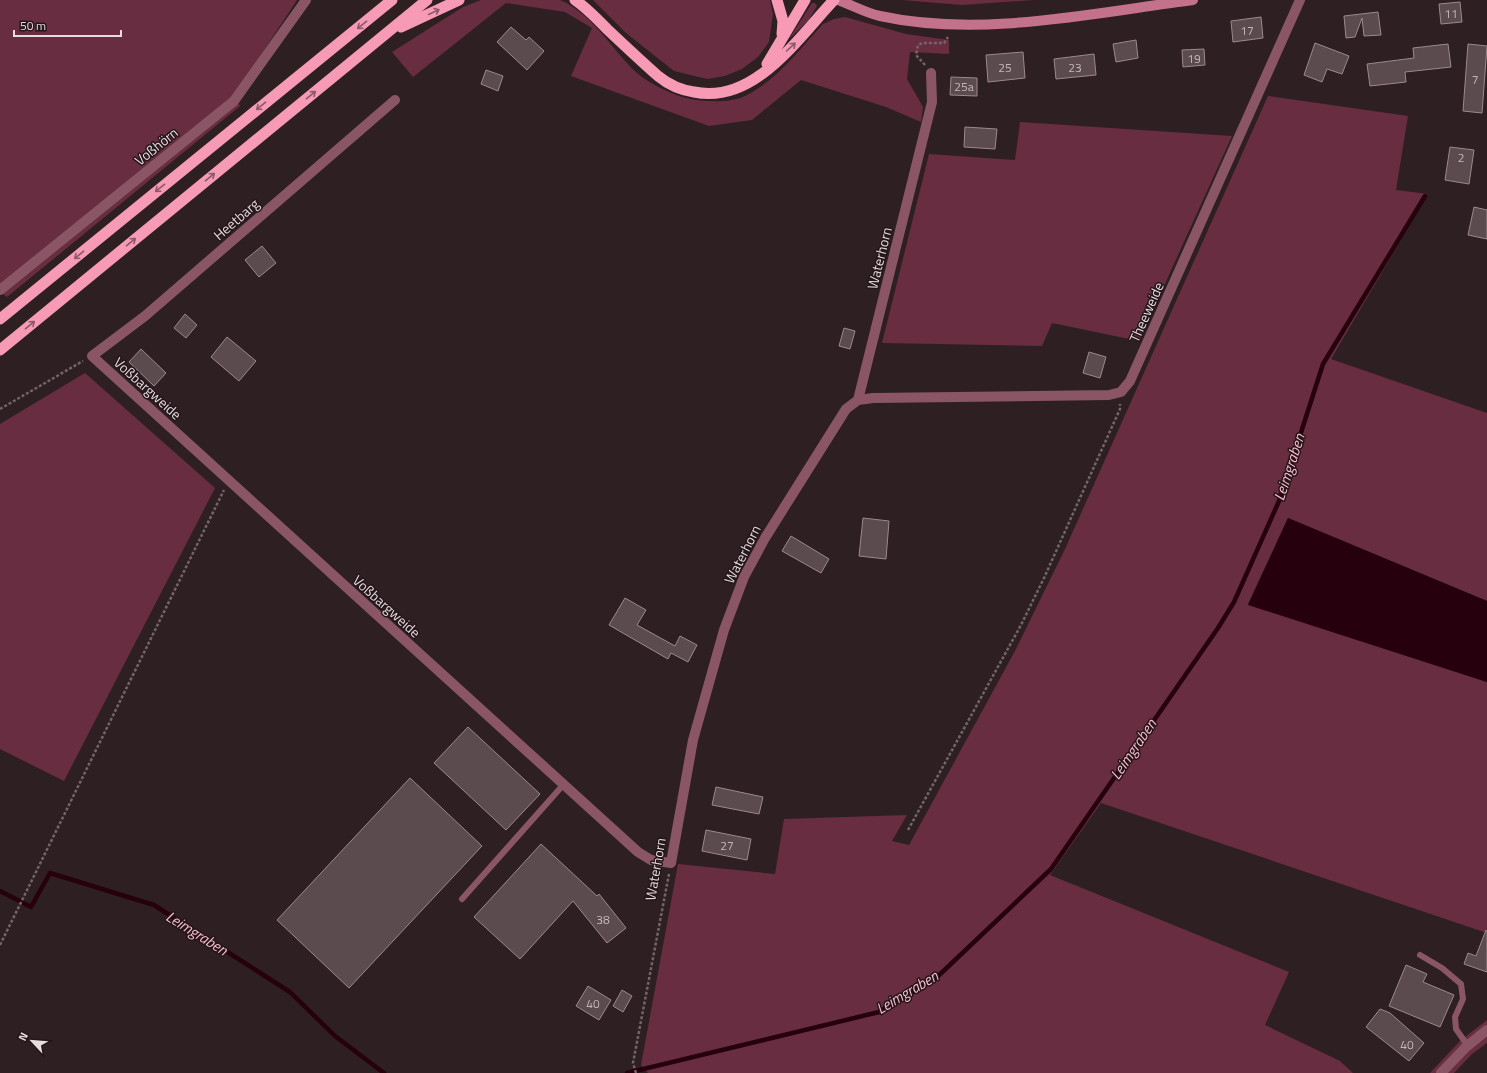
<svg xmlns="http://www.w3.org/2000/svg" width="1487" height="1073" font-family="'Titillium Web',sans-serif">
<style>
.green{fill:#682d41}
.water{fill:#26000d}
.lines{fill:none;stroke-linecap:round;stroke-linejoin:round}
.stream{stroke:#26000d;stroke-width:4.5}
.building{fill:#5b4a4e;stroke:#9c898e}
.path{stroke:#726569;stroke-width:2.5;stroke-dasharray:3 2;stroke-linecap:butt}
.service{stroke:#8a5666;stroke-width:6}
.minor{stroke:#8a5666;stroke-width:10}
.secondary{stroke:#c4728b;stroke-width:10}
.trunk{stroke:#f69ab6;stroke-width:11}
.oneway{stroke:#8d5868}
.labels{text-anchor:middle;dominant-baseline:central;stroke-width:3;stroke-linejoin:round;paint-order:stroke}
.number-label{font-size:12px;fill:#c4b8bc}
.street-label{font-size:14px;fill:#e7dde0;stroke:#24161a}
.water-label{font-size:15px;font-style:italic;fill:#fdbdce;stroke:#24161a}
</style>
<rect width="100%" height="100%" fill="#2e1f23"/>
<g class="green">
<path d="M0,0H297L234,96L240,106L7,297L0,292Z"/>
<path d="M481,0H560C593,14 611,49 637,73C650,84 674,96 691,99C706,102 731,103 745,96C776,81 800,49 823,24L834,19L845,17L906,34L949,40V54L910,52L907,79L923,107L921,122L886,107L801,80L752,120L709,126L571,76L592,28L565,12L506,3L413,77L392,52L463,7Z"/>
<path d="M593,0H770L773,14L769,42L758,57L742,69L725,76L707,79L674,71L626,33Z"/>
<path d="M902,0H1034L962,5Z"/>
<path d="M812,3H815L817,6L808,21L789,39Z"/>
<path d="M1268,96L1408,116L1396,190L1428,194L1331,359L1487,413V601L1288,518L1248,604L1487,682V933L1101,803L1050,875L1289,972L1265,1025L1340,1061L1353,1073H648L641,1065L678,864L775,874L784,819L907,815L892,841L909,845L1016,649L1065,549Z"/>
<path d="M1020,122L1232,136L1139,341L1052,323L1042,346L882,343L929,154L1015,160Z"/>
<path d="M85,373L215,488L64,781L0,749V424Z"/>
<path d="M1487,1020V1043L1472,1054L1454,1073H1430L1460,1041Z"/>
</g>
<path class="water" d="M1288,518L1487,601V682L1248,605Z"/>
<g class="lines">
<g class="stream">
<path d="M0,891L31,907L50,873L154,905L290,992L335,1036L384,1073"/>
<path d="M627,1073L879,1012L935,979L1051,869L1218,628L1234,602L1279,501L1323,364L1425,196"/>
</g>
</g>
<g class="building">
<path d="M1460,2L1462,22L1441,24L1439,4Z"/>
<path d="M1378,12L1381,35L1364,36L1362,18L1355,37L1346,38L1344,16Z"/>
<path d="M1261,17L1263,38L1233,42L1231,21Z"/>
<path d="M511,27L526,40L529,37L544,51L527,70L497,42Z"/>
<path d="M1136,40L1138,58L1116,62L1113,44Z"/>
<path d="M1315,43L1349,56L1342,74L1327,69L1322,82L1304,75Z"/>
<path d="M1448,44L1451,67L1405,72L1406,82L1370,86L1367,64L1414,58L1413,48Z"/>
<path d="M1468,44L1487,46L1482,113L1463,111Z"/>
<path d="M1204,49L1205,65L1183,67L1182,50Z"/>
<path d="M1023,52L1025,78L988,82L986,55Z"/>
<path d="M1094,54L1096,75L1056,79L1054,59Z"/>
<path d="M486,70L503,76L498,91L481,84Z"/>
<path d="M951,77L977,78V96L950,95Z"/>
<path d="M965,127L997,129L995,149L964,147Z"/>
<path d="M1450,147L1474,150L1469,184L1445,180Z"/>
<path d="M1474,207L1487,210V239L1468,235Z"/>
<path d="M262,246L276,263L259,277L245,260Z"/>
<path d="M185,314L197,325L186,338L174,328Z"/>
<path d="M844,328L855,331L850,349L839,346Z"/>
<path d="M227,337L256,361L239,381L211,357Z"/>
<path d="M141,349L166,373L154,386L129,362Z"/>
<path d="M1089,352L1106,357L1100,378L1083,373Z"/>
<path d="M863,518L889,521L886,559L859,556Z"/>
<path d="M791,536L829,559L821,573L782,551Z"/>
<path d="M625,598L646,610L637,625L675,646L680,636L697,645L688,662L671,653L668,659L609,625Z"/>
<path d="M468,727L540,794L506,830L434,763Z"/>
<path d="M410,778L482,846L349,988L277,920Z"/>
<path d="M716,787L763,797L759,814L712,805Z"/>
<path d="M706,830L751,839L747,860L702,851Z"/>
<path d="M541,844L597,896L599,894L626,928L607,943L573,901L520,959L474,917Z"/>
<path d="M1486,930L1487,931V972L1464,964L1468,953L1476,956Z"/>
<path d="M1406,965L1427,974L1423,982L1454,995L1440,1027L1389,1006Z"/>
<path d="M588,986L611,1000L599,1020L576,1006Z"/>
<path d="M622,990L632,996L623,1012L613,1006Z"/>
<path d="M1380,1009L1390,1013L1424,1043L1409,1061L1366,1027Z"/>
</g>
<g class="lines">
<g class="path">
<path d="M925,65L916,55L918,45L922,43H944L948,37"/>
<path d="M0,409L83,361"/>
<path d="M908,830L1021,625L1044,578L1120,409V404"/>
<path d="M0,945L224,490"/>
<path d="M636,1073L633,1063L669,874"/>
</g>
<g class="service">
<path d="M462,899L564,784"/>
<path d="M1420,955L1442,968L1461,984L1463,999L1455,1017L1456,1029L1468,1046"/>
</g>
<g class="minor">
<path d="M395,100L145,316L92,356L638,852L651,860L671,863L693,740L724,630L744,577L765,538L846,409L858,400L932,102L931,73"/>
<path d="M0,290L234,101L306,0"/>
<path d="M858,400L873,398L1109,395L1121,392L1130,381L1300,0"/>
<path d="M1441,1073L1466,1047L1487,1030"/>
</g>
<path class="secondary" d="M838,0C852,5 866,13 880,16C981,38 1092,13 1193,0"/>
<g class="trunk">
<path d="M575,0C587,8 597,19 607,29C624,45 641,61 658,76C669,85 680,90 694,92C754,105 798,38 834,0"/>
<path d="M777,0L783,21L782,34"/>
<path d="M401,27L459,0"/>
<path d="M767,64L805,0"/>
<path d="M0,319L392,0"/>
<path d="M0,350L427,0"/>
</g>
</g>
<defs><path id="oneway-shaft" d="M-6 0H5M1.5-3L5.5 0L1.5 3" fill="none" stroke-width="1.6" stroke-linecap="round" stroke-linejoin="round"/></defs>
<g class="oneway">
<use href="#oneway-shaft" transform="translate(434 12) rotate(-25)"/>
<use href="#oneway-shaft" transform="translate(362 25) rotate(141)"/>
<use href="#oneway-shaft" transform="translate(791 47) rotate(-42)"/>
<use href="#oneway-shaft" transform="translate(311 95) rotate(-39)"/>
<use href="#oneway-shaft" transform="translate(261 106) rotate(141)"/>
<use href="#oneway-shaft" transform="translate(210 177) rotate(-39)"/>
<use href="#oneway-shaft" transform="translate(160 188) rotate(141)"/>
<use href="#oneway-shaft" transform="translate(131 242) rotate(-39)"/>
<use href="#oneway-shaft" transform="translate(79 255) rotate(141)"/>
<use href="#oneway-shaft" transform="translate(30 325) rotate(-39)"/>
</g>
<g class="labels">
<g class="number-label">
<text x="1451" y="13">11</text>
<text x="1247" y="30">17</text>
<text x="1194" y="58">19</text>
<text x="1005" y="67">25</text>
<text x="1075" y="67">23</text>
<text x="1475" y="79">7</text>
<text x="964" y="86">25a</text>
<text x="1461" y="157">2</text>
<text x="727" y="845">27</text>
<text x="603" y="919">38</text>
<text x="593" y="1003">40</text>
<text x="1407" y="1044">40</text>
</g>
<g class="street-label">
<text transform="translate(156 146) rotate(-39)">Voßhörn</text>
<text transform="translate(236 219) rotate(-41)">Heetbarg</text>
<text transform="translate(879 258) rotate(-76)">Waterhorn</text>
<text transform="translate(1146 312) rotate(-66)">Theeweide</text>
<text transform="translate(148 388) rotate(42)">Voßbargweide</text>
<text transform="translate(742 554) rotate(-63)">Waterhorn</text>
<text transform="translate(387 606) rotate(42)">Voßbargweide</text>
<text transform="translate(655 869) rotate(-80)">Waterhorn</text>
</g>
<g class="water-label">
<text transform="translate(1289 467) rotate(-72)">Leimgraben</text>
<text transform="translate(1133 749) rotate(-56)">Leimgraben</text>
<text transform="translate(197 933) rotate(32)">Leimgraben</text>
<text transform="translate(907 992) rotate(-31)">Leimgraben</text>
</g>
</g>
<g transform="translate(32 1041) rotate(296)" stroke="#24161a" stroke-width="3" paint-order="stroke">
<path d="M0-3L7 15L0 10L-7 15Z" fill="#e7dde0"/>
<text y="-6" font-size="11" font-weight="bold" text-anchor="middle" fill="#e7dde0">N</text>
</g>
<path d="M14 30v6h107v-6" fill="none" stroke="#e7dde0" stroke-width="2"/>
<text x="20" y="30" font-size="12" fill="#e7dde0" stroke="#24161a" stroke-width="3" paint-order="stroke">50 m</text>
</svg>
